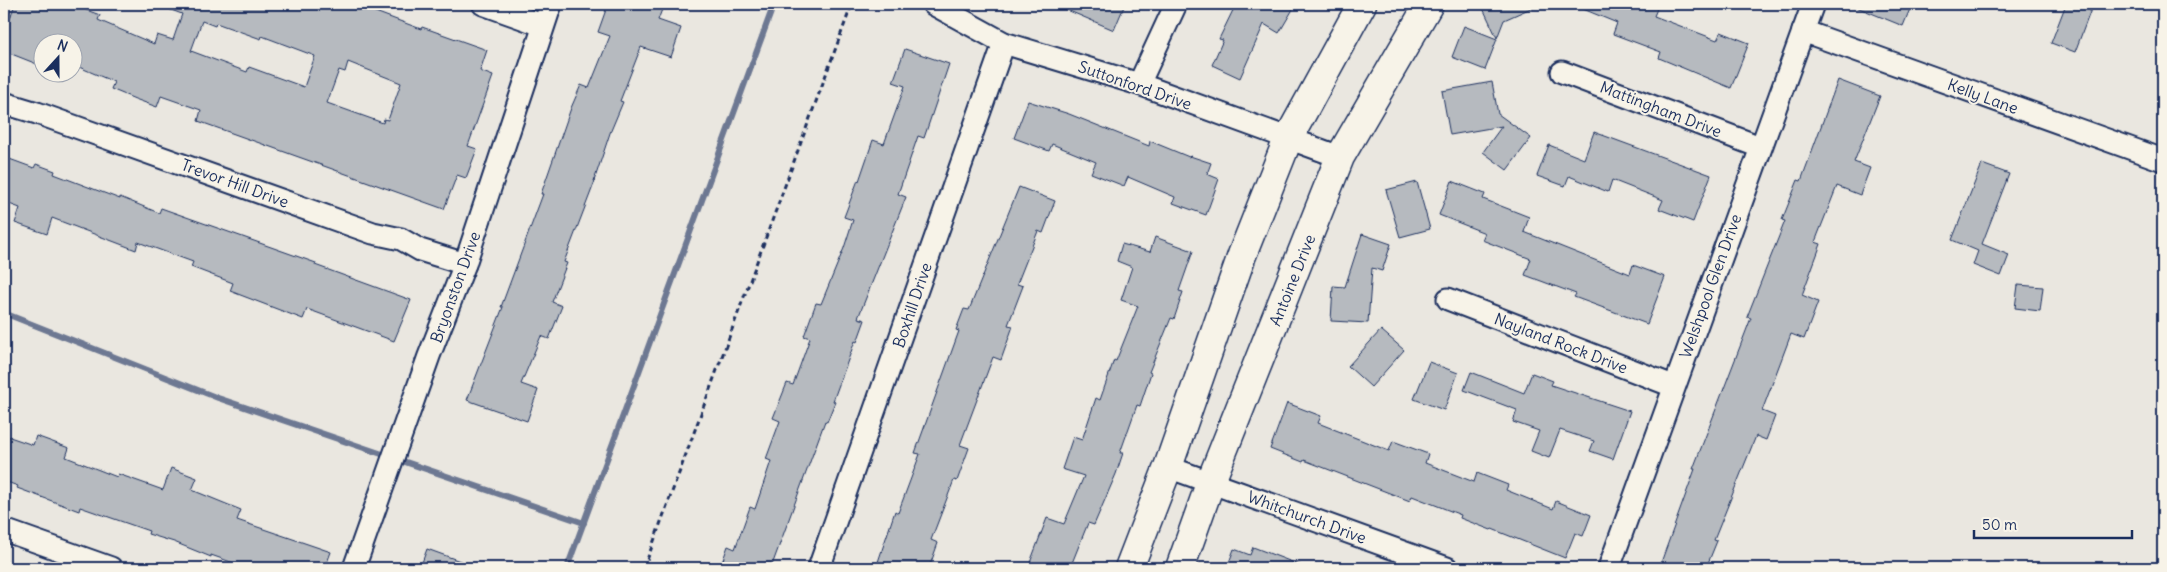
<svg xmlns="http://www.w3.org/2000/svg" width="2167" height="572" font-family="Delius,sans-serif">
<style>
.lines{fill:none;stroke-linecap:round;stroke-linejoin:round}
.stream{stroke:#6d7892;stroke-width:6}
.building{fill:#b6babf;stroke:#1b2f5e;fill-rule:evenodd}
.street-casing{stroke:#1b2f5e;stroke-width:25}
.secondary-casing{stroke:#1b2f5e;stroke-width:31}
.path{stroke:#1b2f5e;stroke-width:3;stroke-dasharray:5 4;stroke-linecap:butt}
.street{stroke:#f7f3e8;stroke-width:21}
.secondary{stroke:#f7f3e8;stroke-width:28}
.labels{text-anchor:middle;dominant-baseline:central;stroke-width:4;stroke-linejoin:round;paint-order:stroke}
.street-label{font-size:16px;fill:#1b2f5e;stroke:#f7f3e8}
</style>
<rect width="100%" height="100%" fill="#eae7e0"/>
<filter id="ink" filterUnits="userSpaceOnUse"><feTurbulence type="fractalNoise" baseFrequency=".02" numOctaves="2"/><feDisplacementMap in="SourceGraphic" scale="10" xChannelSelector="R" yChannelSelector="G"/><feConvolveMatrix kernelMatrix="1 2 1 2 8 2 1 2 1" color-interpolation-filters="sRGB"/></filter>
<g filter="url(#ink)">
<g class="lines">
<g class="stream">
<path d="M4,313L218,398L584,523"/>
<path d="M567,568L774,4"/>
</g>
</g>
<g class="building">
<path d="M15,4H70L100,15L98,20L154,44L157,35L173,40L182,14L160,6V4H354L421,29L422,27L487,50L480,71L493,76L468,146L477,149L466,178L457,175L444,209L198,121L201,110L161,96L157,107L135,99L111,89L114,82L72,64V42H42V66L4,51V35ZM202,21L215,26L216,23L261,39L262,36L315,56L304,87L249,67L247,72L191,51ZM348,62L401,83L388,120L384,119L383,123L327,103L339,70L345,72Z"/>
<path d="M608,4H664L658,20L681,28L671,57L641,47L620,101L623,102L610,133L594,181H595L564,262L567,263L552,302L562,306L549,339L541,336L521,384L538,390L527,421L467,400L503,307H501L543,194H541L571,108L581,85L589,88L610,36L598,32Z"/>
<path d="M1053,4H1125L1114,30Z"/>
<path d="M1236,4H1296L1279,33L1264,24L1240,78L1212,65L1223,40L1219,39Z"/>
<path d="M1481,4H1540L1504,20L1497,38Z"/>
<path d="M1571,4H1659L1654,16L1717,40L1721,32L1749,43L1731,88L1659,58L1661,52L1613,34L1617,23Z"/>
<path d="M1849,4H1912L1903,26Z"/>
<path d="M2066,4H2093L2075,52L2051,43Z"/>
<path d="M1464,26L1497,39L1485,70L1452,57Z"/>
<path d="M905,49L949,64L924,138L918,136L898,194L906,197L858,318L865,320L857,342L855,341L833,401L835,402L827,422L825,421L771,568H720L728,546L735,549L750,507L755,509L771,461L766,459L780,421L773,418L787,383L793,385L810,338L804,336L816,303L821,304L844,248L853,220L844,217L858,180L859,181L873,140L884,144L905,86L893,82Z"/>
<path d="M1838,80L1880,96L1854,162L1870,168L1860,195L1837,186L1815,242L1821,244L1802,295L1818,302L1804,339L1791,334L1762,411L1775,416L1766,440L1756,436L1714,540L1717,541L1706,568H1659L1695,469H1693L1751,318L1747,317L1785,221L1782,220L1798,180L1801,181Z"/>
<path d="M1492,82L1498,114L1531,138L1507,170L1483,152L1502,126L1450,135L1442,91Z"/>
<path d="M1028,101L1069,114L1149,146L1150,141L1189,157L1190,156L1211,163L1207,174L1219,179L1206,215L1173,203L1175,197L1128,177L1124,186L1091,173L1096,162L1052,144L1049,151L1014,138Z"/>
<path d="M1594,132L1711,175L1693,222L1659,209L1663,200L1612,180L1608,192L1569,176L1565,186L1537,176L1549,145L1584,159Z"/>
<path d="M4,157L34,168L36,164L55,171L54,174L120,199V197L159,213L161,208L316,263L315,265L411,300L394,341L307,309L303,319L230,291L233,283L191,267L193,262L138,242L136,250L52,218L47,234L15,223L20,208L4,202Z"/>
<path d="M1982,164L2009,174L1982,244L2009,255L2001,276L1973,265L1978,251L1952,240Z"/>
<path d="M1452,181L1485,194L1483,199L1529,217L1524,232L1630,274L1633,265L1665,277L1647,324L1574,297L1576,294L1525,275L1531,259L1482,240L1485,233L1439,215Z"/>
<path d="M1417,182L1430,229L1400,237L1386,190Z"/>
<path d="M1019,187L1055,201L1043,233L1038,231L1017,284L1023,286L1008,325L1013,326L1001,360L993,357L960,445L969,448L957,481L954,480L931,540L938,543L929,568H876L895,511L898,513L920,454L915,453L959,331L956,330L964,309L969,310Z"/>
<path d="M1362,234L1391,244L1382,271L1372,268L1368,323L1331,321L1333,286L1345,287Z"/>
<path d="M1155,237L1193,251L1179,291L1183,292L1174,319L1171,318L1149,372L1151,373L1140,406L1137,405L1120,453H1123L1116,474L1094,525L1088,523L1070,568H1028L1047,518L1064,524L1084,476L1062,469L1073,437L1082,440L1096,398L1100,400L1114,360L1116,361L1138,306L1121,300L1132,267L1117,261L1122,244L1150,252Z"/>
<path d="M2018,285L2043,287L2040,311L2015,308Z"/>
<path d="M1381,330L1404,350L1371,387L1348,366Z"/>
<path d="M1429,362L1458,373L1444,410L1414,399Z"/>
<path d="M1471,372L1524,393L1532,373L1553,381L1551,385L1630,411L1613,459L1590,451L1594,441L1560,430L1549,458L1531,451L1539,431L1513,422L1517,410L1464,390Z"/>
<path d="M1287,403L1321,416L1318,423L1389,451L1393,441L1428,454L1425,463L1474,482L1477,473L1508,485L1506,490L1553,509L1556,501L1591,515L1583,536L1575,533L1565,558L1492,529L1491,530L1460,518L1461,515L1412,496L1410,501L1304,460L1303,462L1270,449Z"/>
<path d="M4,435L33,445L36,436L69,448L66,457L117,477L118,474L163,490L171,468L197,478L192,490L241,510L237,520L331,552L325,568H248L211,555V557L174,542L148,534L149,531L80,507L79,511L17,488L18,486L4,481Z"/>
<path d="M1253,547L1305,567V568H1227L1234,549L1250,555Z"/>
<path d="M427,549L474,566V568H420Z"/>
</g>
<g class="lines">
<g class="street-casing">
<g id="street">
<path d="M483,4L542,25"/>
<path d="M933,4L1004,43L1139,84L1340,157"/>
<path d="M1803,31L2163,160"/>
<path d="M1562,72L1760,147"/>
<path d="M1139,84L1176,4"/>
<path d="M4,103L37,113L373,233L401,239L420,250L465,264"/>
<path d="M1448,299L1673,386"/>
<path d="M1168,467L1447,568"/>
<path d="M4,530L111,568"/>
<path d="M354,568L429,356L465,264L551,4"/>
<path d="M819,568L1004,43"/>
<path d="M1609,568L1813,4"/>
</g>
</g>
<g class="secondary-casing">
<g id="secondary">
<path d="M1129,568L1168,467L1242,255L1288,139L1362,4"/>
<path d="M1180,568L1211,481L1340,157L1429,4"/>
</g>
</g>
<path class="path" d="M644,568L852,4"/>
<use href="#street" class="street"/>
<use href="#secondary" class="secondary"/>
</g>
</g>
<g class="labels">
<g class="street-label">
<text transform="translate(1135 85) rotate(19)">Suttonford Drive</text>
<text transform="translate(1983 96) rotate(20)">Kelly Lane</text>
<text transform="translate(1661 109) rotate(21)">Mattingham Drive</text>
<text transform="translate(235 183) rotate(20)">Trevor Hill Drive</text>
<text transform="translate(1292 280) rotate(-68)">Antoine Drive</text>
<text transform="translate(1710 286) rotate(-70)">Welshpool Glen Drive</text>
<text transform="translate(455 287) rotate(-70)">Bryonston Drive</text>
<text transform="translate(912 305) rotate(-71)">Boxhill Drive</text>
<text transform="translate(1561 343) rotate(21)">Nayland Rock Drive</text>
<text transform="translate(1307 517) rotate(20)">Whitchurch Drive</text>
</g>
</g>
<rect width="2167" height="572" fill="none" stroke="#f7f3e8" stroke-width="20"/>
<rect x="10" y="10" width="2147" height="552" fill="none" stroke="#1b2f5e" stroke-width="2" filter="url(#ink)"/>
<g transform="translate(58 58) rotate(21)"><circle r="24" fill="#f7f3e8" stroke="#9fa5b1"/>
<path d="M0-4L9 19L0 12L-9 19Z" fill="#1b2f5e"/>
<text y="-8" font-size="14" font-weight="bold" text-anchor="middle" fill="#1b2f5e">N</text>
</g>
<path d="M1974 530v8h158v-8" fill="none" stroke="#1b2f5e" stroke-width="2.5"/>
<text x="1982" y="530" font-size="15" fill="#1b2f5e" stroke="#f7f3e8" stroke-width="4" paint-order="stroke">50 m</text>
</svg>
